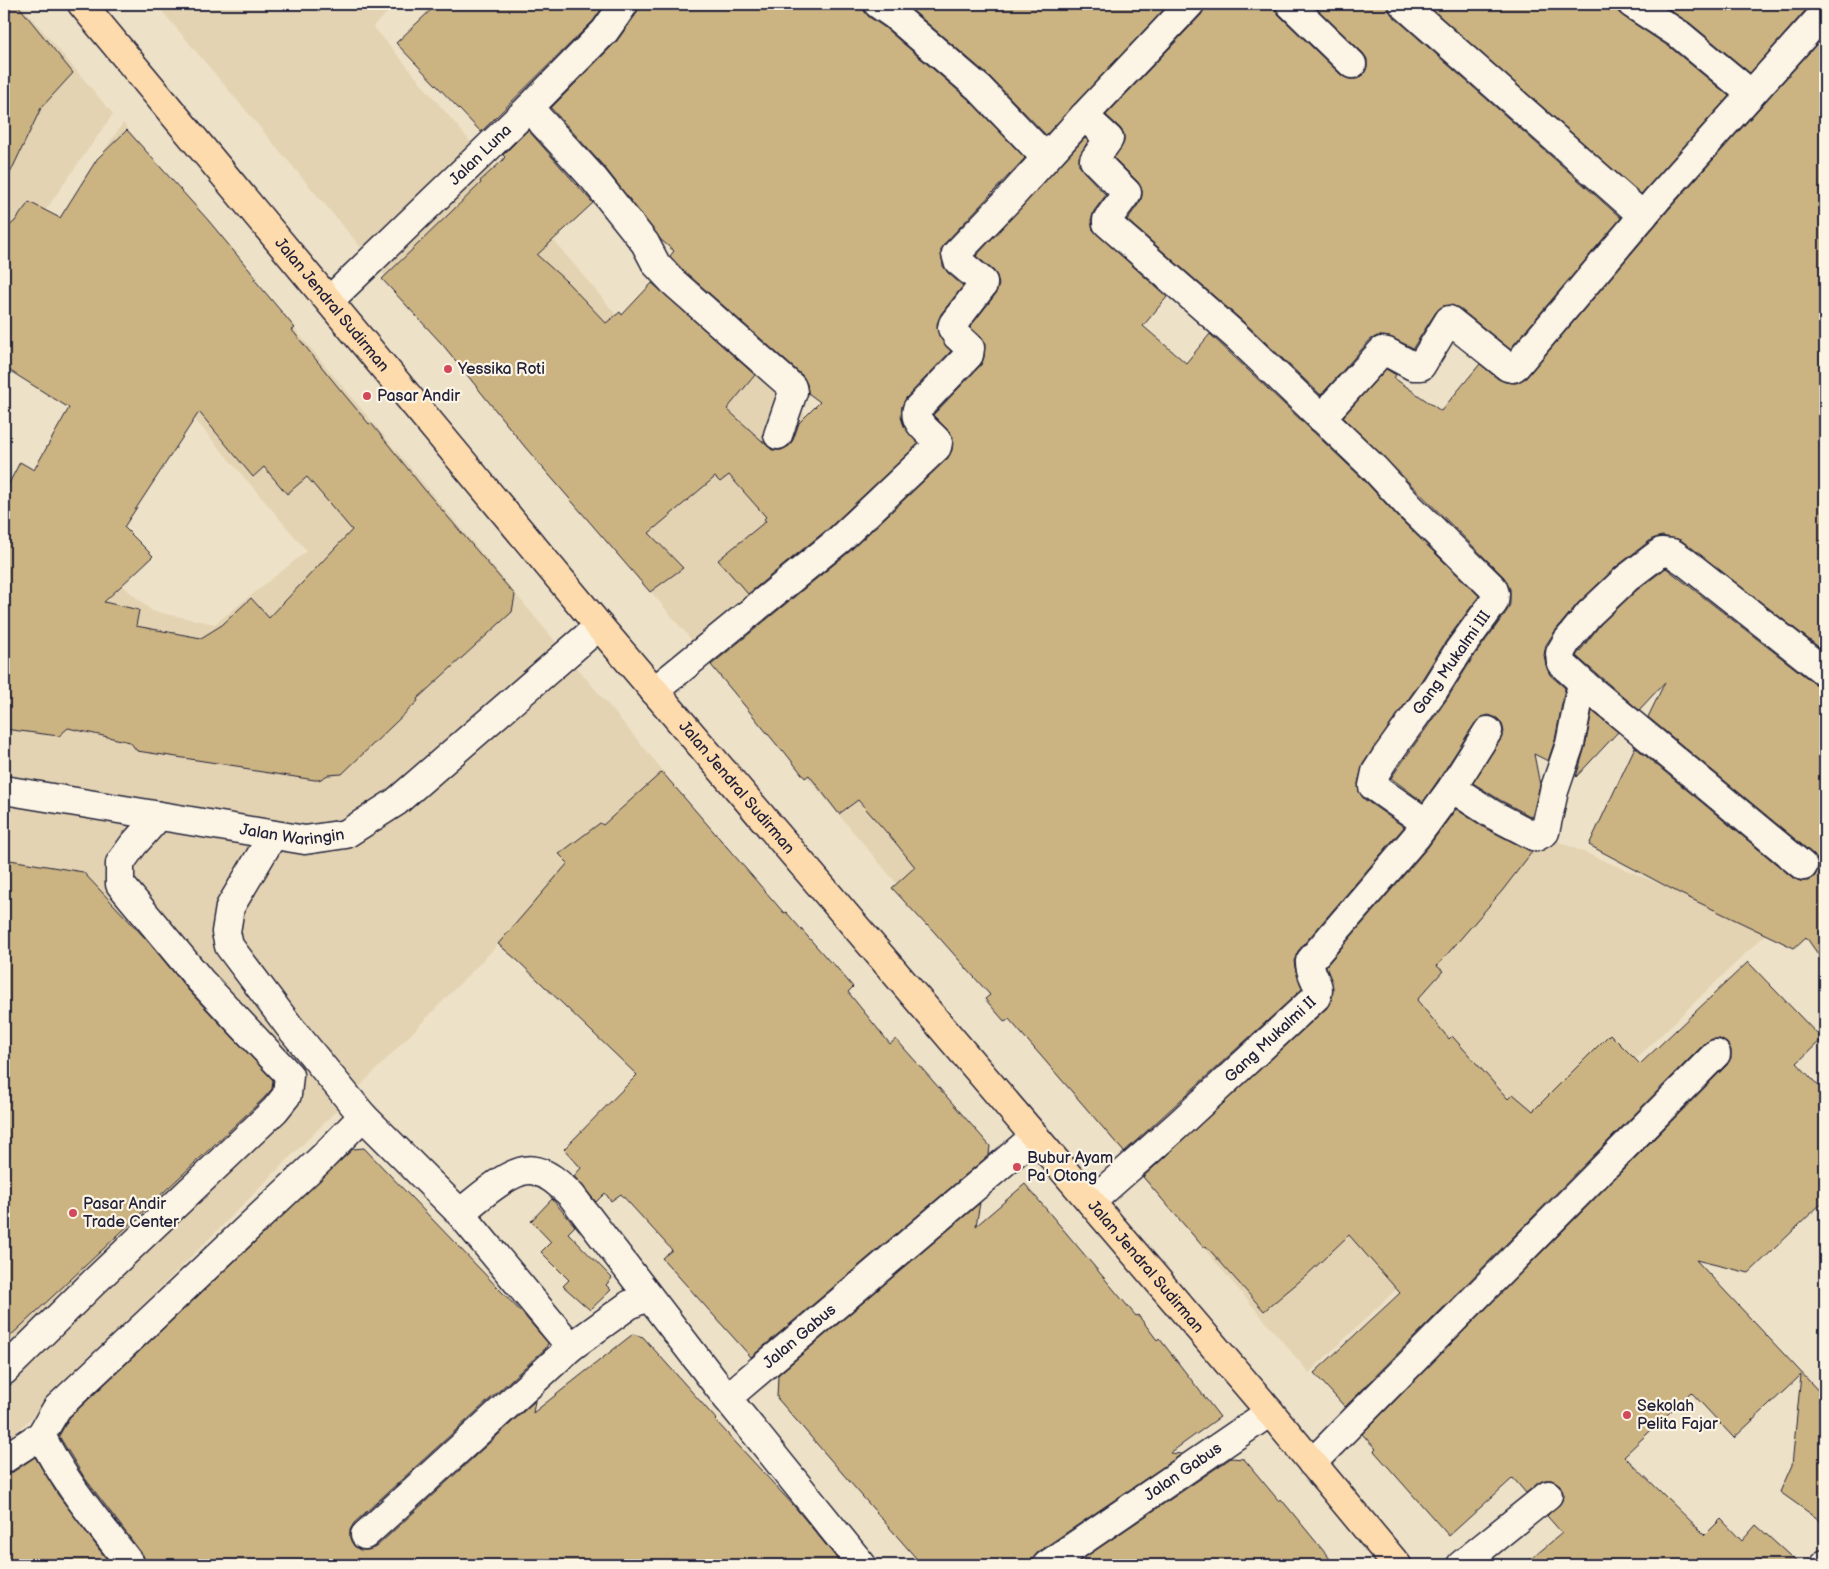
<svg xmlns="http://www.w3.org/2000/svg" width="1829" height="1569" font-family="'Balsamiq Sans',sans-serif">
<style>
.built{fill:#e3d3b2}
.building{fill:#cbb382;stroke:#22223b;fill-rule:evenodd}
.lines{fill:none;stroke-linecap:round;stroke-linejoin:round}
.minor-casing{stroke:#22223b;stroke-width:31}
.major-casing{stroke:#22223b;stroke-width:31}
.minor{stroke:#fcf5e5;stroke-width:28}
.major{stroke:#fedbac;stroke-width:28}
.poi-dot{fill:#d1495b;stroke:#fcf5e5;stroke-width:2}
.labels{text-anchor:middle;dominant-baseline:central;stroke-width:4.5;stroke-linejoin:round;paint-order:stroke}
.street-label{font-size:16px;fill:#22223b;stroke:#fcf5e5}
.poi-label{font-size:16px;fill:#22223b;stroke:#fcf5e5;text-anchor:start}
</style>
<rect width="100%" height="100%" fill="#ede1c7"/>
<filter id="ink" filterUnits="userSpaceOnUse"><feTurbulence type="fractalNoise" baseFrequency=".02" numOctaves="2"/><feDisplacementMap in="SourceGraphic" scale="10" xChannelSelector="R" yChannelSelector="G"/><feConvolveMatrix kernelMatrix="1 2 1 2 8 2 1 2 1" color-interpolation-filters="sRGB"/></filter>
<g filter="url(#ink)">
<g class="built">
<path d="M4,4H20L113,114L4,269Z"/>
<path d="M156,4H397L373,26L619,318L659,277L1079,672L1206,891L1313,996L1235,1069L1318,1159L1446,1043L1413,991L1545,836L1770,930L1309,1373Z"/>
<path d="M123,123L665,773L334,1113L4,1445V519L24,501L152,611L215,624L307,551L43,241Z"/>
</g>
<g class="building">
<path d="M4,4H17L73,73L41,108L4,186Z"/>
<path d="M437,4H605L593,21L481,132L396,43Z"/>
<path d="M639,4H863L864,11L869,17L884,27L968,99L1025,158L945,243L941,250L943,266L948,273L963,286L941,314L937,324L939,336L951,351L906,398L902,407L901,417L904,426L918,444L829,528L748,594L718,560L766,521L764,519L766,517L729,475L720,482L715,477L649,533L683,568L650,592L525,447L443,345L382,279L481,183L480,181L502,161L505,157L503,155L528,130L593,203L537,255L566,281L606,323L620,312L622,315L652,283L755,375L727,409L772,450H781L789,446L793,440L799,423L820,402L808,393L807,384L803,376L683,270L670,256L674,251L661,240L606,169L551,108L616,42L637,13Z"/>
<path d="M905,4H1169L1046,135L989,76Z"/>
<path d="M1205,4H1253L1259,9L1264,4H1275V9L1279,15L1341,75L1349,79H1357L1364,74L1367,67V59L1363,53L1312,4H1388V9L1393,16L1621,218L1510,349L1459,308L1451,305L1443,306L1436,312L1413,348L1390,337L1377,336L1370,340L1321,395L1247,325L1127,220L1140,202L1142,196V189L1138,182L1114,158L1124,142V134L1120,128L1106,115L1201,15L1205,8Z"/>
<path d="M1426,4H1616L1618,12L1624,17L1671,48L1729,96L1641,194Z"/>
<path d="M1660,4H1811L1750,73L1690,23Z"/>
<path d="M1825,35V652L1681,540L1662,536L1652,539L1616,567L1578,603L1555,631L1546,645L1544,655L1546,665L1550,675L1565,688L1555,740L1548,761L1534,754L1540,785L1532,817L1500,800L1473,783L1501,739L1504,732L1502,723L1497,718L1489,715L1481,717L1475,723L1439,779L1423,802L1391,778L1447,699L1472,659L1507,611L1510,604V589L1504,577L1343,417L1386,369L1396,375L1394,378L1441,411L1480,364L1498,379L1505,382L1516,383L1526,378L1670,208Z"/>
<path d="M127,130L208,220L256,278L254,279L295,328L292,330L338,387L369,424L371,423L424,489L515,595L512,612L417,699L418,701L342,774L328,775L319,780H315L243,769V767L137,751L130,742L68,728L59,736L4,729V493L20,462L34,470L69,408L4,367V231L15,221L29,202L60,218L97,159ZM199,412L253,477L264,467L287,494L307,477L352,530L269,618L251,598L222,625L201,638L136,626L139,610L104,602L153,556L124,527Z"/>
<path d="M1085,138L1088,141L1079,157V165L1083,171L1106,195L1094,211L1091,220L1093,230L1167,297L1143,326L1186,363L1210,334L1363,479L1399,518L1479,596L1446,641L1421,681L1363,764L1358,783L1359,792L1364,799L1404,827L1298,951L1294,961L1295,968L1302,989L1124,1152L1009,1019L1005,1022L985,999L990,995L928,925L927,926L892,888L915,867L895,842L858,800L839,814L809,775L805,778L783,750L782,751L711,665L849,552L948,458L952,450L953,437L950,432L933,415L981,365L984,357L985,343L981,337L970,327L995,295L999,285L997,276L993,270L976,256Z"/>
<path d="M1666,568L1815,684L1825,687V964L1806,937L1794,948L1681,894L1589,845L1635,747L1793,878L1800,881H1808L1815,876L1818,869V861L1813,854L1648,717L1665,682L1639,710L1576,656L1600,625L1637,590Z"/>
<path d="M1592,711L1618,732L1576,777L1585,747Z"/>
<path d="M662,772L784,913L786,912L831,963L832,962L853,987L848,992L890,1044L896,1039L990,1146L989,1155L751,1357L662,1258L672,1250L621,1194L611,1201L605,1193L596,1202L574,1176L581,1168L564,1149L637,1075L517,960L498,944L568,863L559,854L600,823L603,825Z"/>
<path d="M1456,809L1485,828L1532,852L1502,891L1437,966L1443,971L1417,1000L1449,1039L1452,1036L1508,1099L1513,1094L1533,1111L1610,1034L1640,1064L1748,962L1822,1039L1797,1063L1825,1093V1200L1749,1273L1696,1260L1825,1398V1524L1780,1492L1792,1465L1801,1375L1734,1438L1691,1392L1624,1456L1705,1535L1721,1519L1742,1541L1756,1525L1800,1565H1524L1562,1533L1547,1516L1562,1501L1563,1493L1560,1485L1553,1480H1545L1538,1483L1526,1493L1513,1478L1449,1536L1374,1451L1376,1449L1362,1434L1727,1065L1731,1058V1050L1727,1043L1720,1039H1712L1705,1043L1345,1407L1314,1373L1400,1293L1349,1235L1307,1275L1264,1311L1206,1246L1204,1248L1143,1177L1327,1008L1332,998L1333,989L1326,966L1428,847Z"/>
<path d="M4,859L83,872L146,939L189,991L273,1080L272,1089L263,1099L4,1342Z"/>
<path d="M364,1148L523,1314L548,1343L546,1348L354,1523L350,1530V1538L354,1546L360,1550H368L376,1547L535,1401L533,1413L633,1334L643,1337L716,1419L715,1420L794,1506L835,1556L840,1565H146L143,1555L84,1477L59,1436L69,1418L353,1149Z"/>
<path d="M1025,1184L1136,1316L1138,1315L1157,1340L1159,1338L1220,1417L1170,1453L1182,1454L1038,1552L1033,1558L1032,1565H922L777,1398L778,1375L980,1203L976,1226Z"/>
<path d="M552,1199L575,1226L568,1233L612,1278L606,1285L611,1290L590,1310L563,1286L569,1280L541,1252L551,1242L531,1221Z"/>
<path d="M35,1457L58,1495L111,1565H4V1478Z"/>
<path d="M1231,1458L1244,1459L1279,1501L1281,1499L1335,1565H1074Z"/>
</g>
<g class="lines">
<g class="minor-casing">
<g id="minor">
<path d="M878,4L894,15L979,88L1046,158"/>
<path d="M1290,4L1352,64"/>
<path d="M1403,4L1643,216"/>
<path d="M1632,4L1680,35L1751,94"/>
<path d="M529,108L594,179L645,243L656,264L672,281L792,387L793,392L778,435"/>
<path d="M1084,116L1109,139L1094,160L1127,193L1107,220V223L1236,336L1374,468L1410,507L1493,588L1495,594L1494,602L1459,650L1434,690L1385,758L1376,772L1373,786L1426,823"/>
<path id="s1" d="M330,300L529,108L605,31L624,4"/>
<path d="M1321,418L1382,351L1387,352L1413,366H1421L1449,320L1508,367L1513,368L1517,365L1658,198L1825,12"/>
<path d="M1585,685L1561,663L1560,653L1567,641L1589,614L1627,578L1661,552L1672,553L1684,561L1825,672"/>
<path d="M654,691L839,540L937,447L938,442C930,432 913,423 917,409L969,355L970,348L957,336L952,328L953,324L983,285V282L958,261L956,254L1008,200L1084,116L1190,4"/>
<path d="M1452,788L1492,814L1536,837L1545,832L1554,791L1570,744L1581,688L1585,685L1803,866"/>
<path id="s2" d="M4,790L305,840L346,834L396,802L599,626"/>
<path d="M273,835L230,907L226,932L229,946L289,1026L363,1116L460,1213L571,1347"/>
<path id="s3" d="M1091,1202L1179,1124L1316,997C1323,984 1309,977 1310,961L1416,837L1452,788L1488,731"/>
<path d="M460,1213C477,1200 514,1164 536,1171C551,1175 560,1185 571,1195L727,1398L862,1565"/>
<path d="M4,1371L94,1282L275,1110L287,1095L289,1075L200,980L120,884V863L133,845L159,816"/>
<path id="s4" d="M727,1398L1035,1136"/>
<path d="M41,1435C64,1483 99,1523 131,1565"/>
<path d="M4,1459L41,1435L57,1408L322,1158L363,1116"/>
<path d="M1312,1463L1716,1054"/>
<path d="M365,1535L571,1347L629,1305L648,1296"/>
<path id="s5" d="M1047,1565L1270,1412"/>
<path d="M1461,1565L1548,1495"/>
<path d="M1824,1565L1825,1564"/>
</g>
</g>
<g class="major-casing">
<g id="major">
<path id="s6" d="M82,4L599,626L1270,1412L1397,1565"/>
</g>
</g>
<use href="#minor" class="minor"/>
<use href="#major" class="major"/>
</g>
</g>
<g class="poi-dot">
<circle cx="448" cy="369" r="5"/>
<circle cx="367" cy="396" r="5"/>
<circle cx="1017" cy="1167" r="5"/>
<circle cx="73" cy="1213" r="5"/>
<circle cx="1627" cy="1415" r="5"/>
</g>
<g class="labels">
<g class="street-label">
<text stroke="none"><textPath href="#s1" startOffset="209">Jalan Luna</textPath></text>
<text stroke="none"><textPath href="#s6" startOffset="391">Jalan Jendral Sudirman</textPath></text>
<text transform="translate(1452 663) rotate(-55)">Gang Mukalmi III</text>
<text stroke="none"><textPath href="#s6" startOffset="1021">Jalan Jendral Sudirman</textPath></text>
<text stroke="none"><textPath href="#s2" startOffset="292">Jalan Waringin</textPath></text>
<text stroke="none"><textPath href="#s3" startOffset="242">Gang Mukalmi II</textPath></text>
<text stroke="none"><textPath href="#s6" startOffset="1651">Jalan Jendral Sudirman</textPath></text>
<text stroke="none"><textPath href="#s4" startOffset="95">Jalan Gabus</textPath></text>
<text stroke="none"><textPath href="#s5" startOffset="165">Jalan Gabus</textPath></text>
</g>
<g class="poi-label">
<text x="458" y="369">Yessika Roti</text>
<text x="377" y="396">Pasar Andir</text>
<text x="1027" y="1158">Bubur Ayam<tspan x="1027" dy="18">Pa' Otong</tspan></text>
<text x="83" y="1204">Pasar Andir<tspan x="83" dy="18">Trade Center</tspan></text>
<text x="1637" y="1406">Sekolah<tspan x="1637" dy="18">Pelita Fajar</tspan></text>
</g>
</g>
<rect width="1829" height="1569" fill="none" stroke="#fcf5e5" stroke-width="20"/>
<rect x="10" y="10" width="1809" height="1549" fill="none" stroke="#22223b" stroke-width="2" filter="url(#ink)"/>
</svg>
